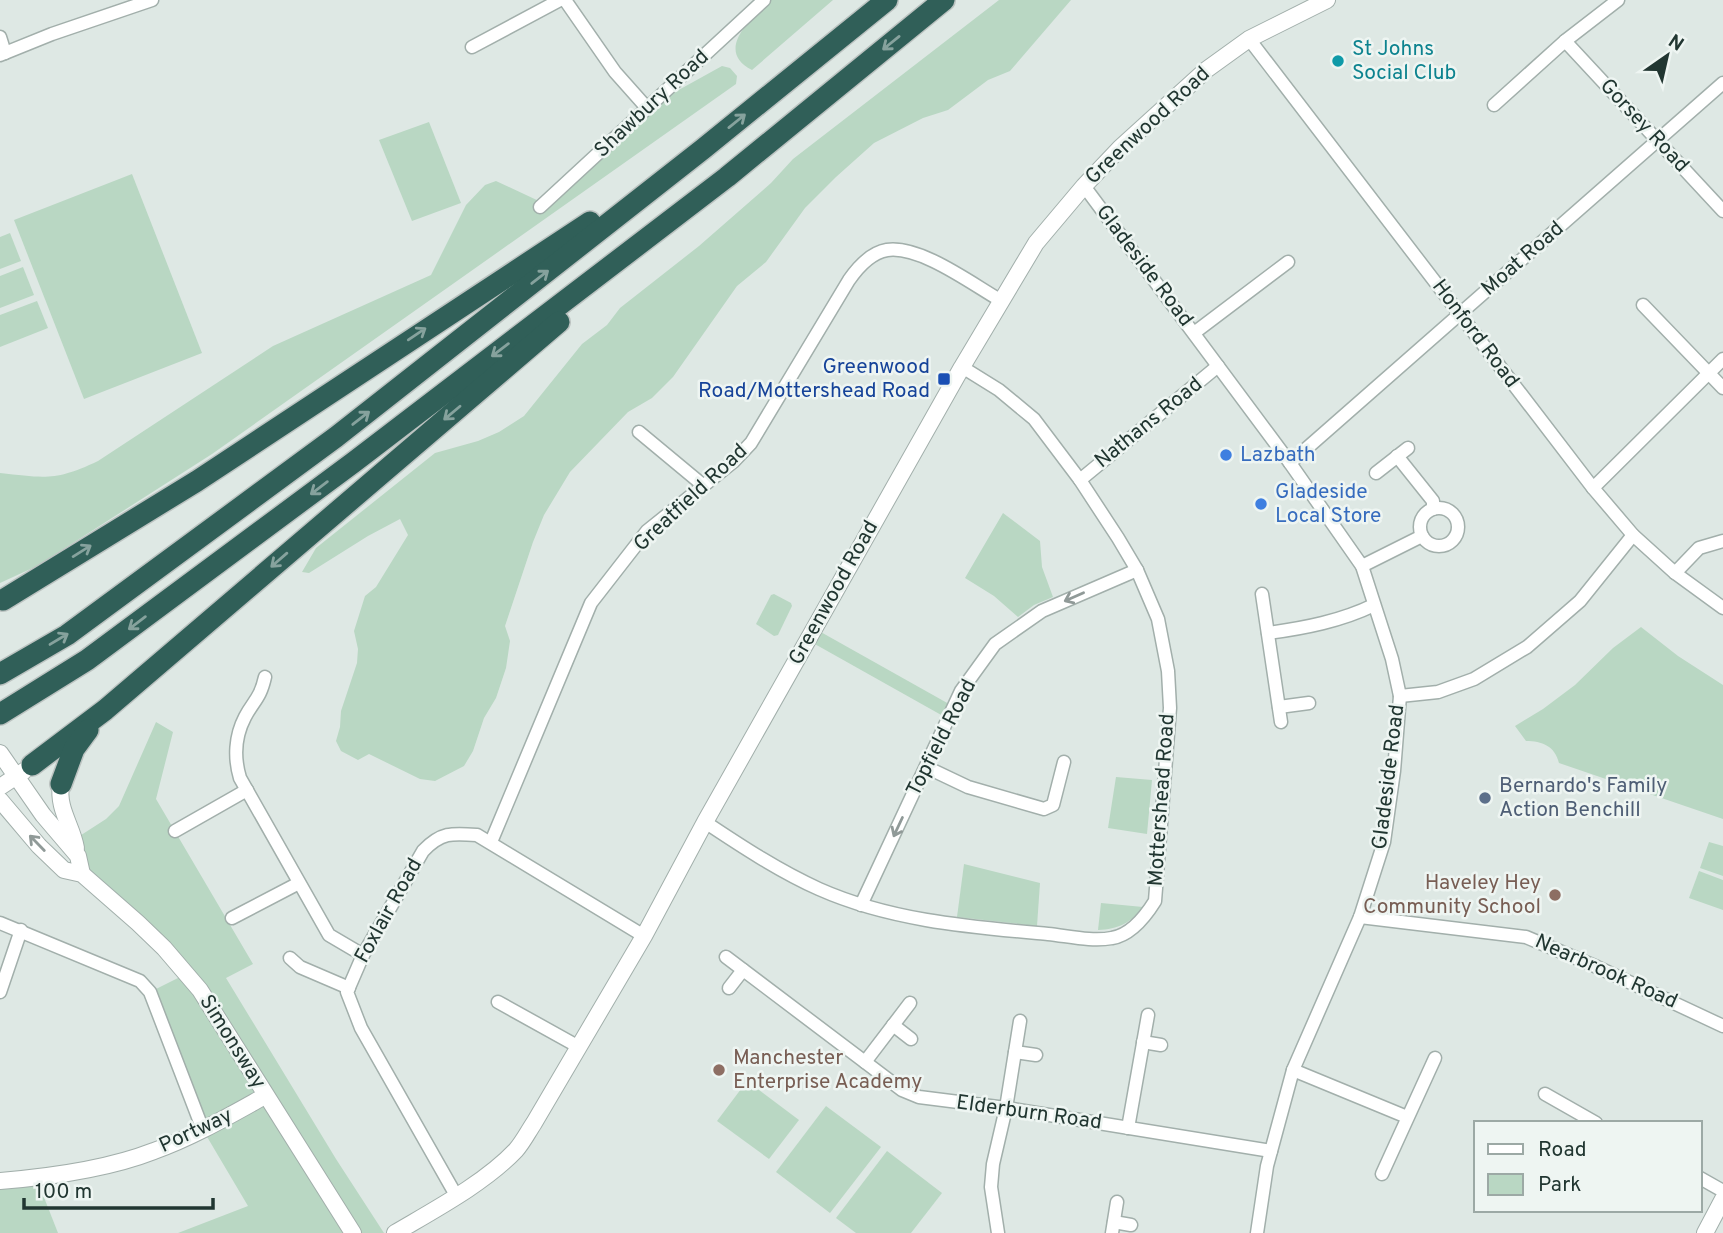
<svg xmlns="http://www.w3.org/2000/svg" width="1723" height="1233" font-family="Overpass,sans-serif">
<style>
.green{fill:#b9d7c3}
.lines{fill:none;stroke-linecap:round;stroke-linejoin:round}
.minor-casing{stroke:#a2afab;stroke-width:15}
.tertiary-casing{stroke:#a2afab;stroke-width:18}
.motorway-casing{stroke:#bcc3c1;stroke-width:24}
.minor{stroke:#fff;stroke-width:12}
.tertiary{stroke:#fff;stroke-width:16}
.motorway{stroke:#305f58;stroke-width:21}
.oneway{stroke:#86a29d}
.oneway2{stroke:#909a98}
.culture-dot{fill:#0f9aa8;stroke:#eef5f2;stroke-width:2.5}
.transit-dot{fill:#1a4fb4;stroke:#eef5f2;stroke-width:2.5}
.shop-dot{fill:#3f7fe0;stroke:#eef5f2;stroke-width:2.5}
.service-dot{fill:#5c6f8a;stroke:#eef5f2;stroke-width:2.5}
.education-dot{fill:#8d6e63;stroke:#eef5f2;stroke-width:2.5}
.labels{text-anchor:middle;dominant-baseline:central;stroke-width:5;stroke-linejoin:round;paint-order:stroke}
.culture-label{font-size:21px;fill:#0d838f;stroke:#eef5f2;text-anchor:start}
.street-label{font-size:21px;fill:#213631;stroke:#eef5f2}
.transit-label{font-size:21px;fill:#164399;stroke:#eef5f2;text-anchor:end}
.shop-label{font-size:21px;fill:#366cbe;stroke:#eef5f2;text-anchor:start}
.service-label{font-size:21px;fill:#4e5e75;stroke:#eef5f2;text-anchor:start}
.education-label{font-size:21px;fill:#785e54;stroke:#eef5f2;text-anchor:end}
</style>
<rect width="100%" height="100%" fill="#dee8e4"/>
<g class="green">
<path d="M771,0H833L752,70C714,50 751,19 771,0Z"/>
<path d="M999,0H1071L1010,71L988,80L948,110L923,118L874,143L836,177L805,208L766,262L737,286L673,377L652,398L628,412L570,472L544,515L533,542L505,626L510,641L506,668L496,698L484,718L473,751L464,766L435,781L420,779L369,754L358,760L341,751L336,741L340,727L341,711L357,663L358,649L354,631L365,596L376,587L408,535L400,519L368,536L309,573L302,572L316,548L435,453L478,441L499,432L524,416L582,344L607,325L620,308L699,246L771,183L793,159Z"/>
<path d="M722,66L730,68L737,76L736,84L212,454L37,566L0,583V473C46,478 56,481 98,461L273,346L431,275L466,205L485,185L496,181L541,202L666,97Z"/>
<path d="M429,122L461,203L412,221L379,140Z"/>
<path d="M132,174L202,353L84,399L14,220Z"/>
<path d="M10,233L21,261L0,269V237Z"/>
<path d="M23,267L34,295L0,308V276Z"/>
<path d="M37,301L48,328L0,347V315Z"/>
<path d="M1003,513L1040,541L1042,567L1053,597L1034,605L1018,617L994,596L965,578Z"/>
<path d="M774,594L791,603L792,606L778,635L774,636L756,624L771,595Z"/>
<path d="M1641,627L1678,656L1723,685V819L1559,763C1555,746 1542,741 1526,741L1515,726L1543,709L1575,685L1613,648Z"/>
<path d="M819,631L949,704L943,716L813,643Z"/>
<path d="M156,722L173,732L156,799L253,964L226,978L336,1159L384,1233H178L248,1206L203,1130L150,992L186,974L82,874L75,839L106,819L119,806Z"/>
<path d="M1116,777L1152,780L1147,834L1108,828Z"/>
<path d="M1709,842L1723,846V876L1700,868Z"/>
<path d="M964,864L1040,883L1037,926L957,917Z"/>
<path d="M1699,871L1723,880V910L1689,898Z"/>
<path d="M1101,903L1143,907C1131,923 1118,929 1098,930Z"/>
<path d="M747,1081L799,1120L769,1159L717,1121Z"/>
<path d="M826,1106L881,1147L830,1213L776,1172Z"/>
<path d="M887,1151L942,1193L911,1233H856L836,1218Z"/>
<path d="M36,1177L58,1233H0V1181Z"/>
</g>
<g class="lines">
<g class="minor-casing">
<g id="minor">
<path d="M565,0L615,72L647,108"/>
<path d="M0,37L5,53"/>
<path d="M1249,39L1593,488L1633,535L1675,573L1723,608"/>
<path d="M1565,41L1723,211"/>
<path d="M472,47L560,0"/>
<path d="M0,55L52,34L152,0"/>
<path d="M1494,105L1565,41L1618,0"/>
<path d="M1084,186L1290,463L1362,566L1392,659L1400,696L1394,771L1384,842L1360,917L1293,1070L1267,1166L1257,1233"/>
<path d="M540,207L764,0"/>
<path d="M1643,305L1723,388"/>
<path d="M1194,333L1288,262"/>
<path d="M639,432L704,486"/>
<path d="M1397,456L1433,501V509"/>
<path d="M1290,463L1723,83"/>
<path d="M1376,473L1408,448"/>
<path d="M1080,480L1218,366"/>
<path d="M1593,488L1723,359"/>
<circle cx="1439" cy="527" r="19"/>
<path d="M1362,566L1422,536"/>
<path d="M1675,573L1699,548L1723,541"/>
<path d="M1262,594L1281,722"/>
<path d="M1268,633C1305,628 1341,621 1374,605"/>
<path d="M265,677C260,699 254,700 245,717C235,736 234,758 240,778L329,935L363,955"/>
<path d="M1400,696L1438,692L1474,679L1527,647L1580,601L1633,535"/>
<path d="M1279,707L1309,703"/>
<path d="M926,767L968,787L1044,809L1053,805L1064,762"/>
<path d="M705,822C741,846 779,871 819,889C891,921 971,927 1048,934C1068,936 1092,942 1112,938C1131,935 1145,917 1155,901L1170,708L1168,671L1158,619L1137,570L1118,538L1080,480L1034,419L999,390L962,367"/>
<path d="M175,831L247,790"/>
<path d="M491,842L591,603L647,531L733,462L751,443L849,280C858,267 870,253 887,250C920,245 972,284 1000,300"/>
<path d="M861,905L961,691L995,644L1042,611L1137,570"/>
<path d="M1360,917L1526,937L1597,967L1723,1026"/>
<path d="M232,918L299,883"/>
<path d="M0,923L140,981L150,992L203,1130"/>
<path d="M726,957L902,1090L919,1097L1006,1108L1271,1151"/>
<path d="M290,958L300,967L349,988"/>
<path d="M729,988L743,970"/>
<path d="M0,992L21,930"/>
<path d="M498,1002L579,1047"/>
<path d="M893,1025L911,1039"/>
<path d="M1143,1042L1161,1045"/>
<path d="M1015,1052L1036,1055"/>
<path d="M865,1062L910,1003"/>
<path d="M1293,1070L1407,1117"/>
<path d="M1545,1094L1596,1123"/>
<path d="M1128,1128L1148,1015"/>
<path d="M1382,1174L1435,1058"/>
<path d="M1700,1178L1723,1191"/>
<path d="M457,1197L361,1028L347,992L363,955L423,851C441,832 452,833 477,835L644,936"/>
<path d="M1114,1222L1131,1225"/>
<path d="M998,1233L991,1187L993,1164L1006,1108L1020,1021"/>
<path d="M1112,1233L1117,1202"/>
</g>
</g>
<g class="tertiary-casing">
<g id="tertiary">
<path d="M0,753L43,815L78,856L82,874"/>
<path d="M61,784C57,809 72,825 76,848"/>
<path d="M0,787L24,771"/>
<path d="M0,800L39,846L64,870L82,874L138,923L164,948L200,990L353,1233"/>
<path d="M0,1181C49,1177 108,1169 154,1151C193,1137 229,1116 265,1096"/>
<path d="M395,1233C434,1210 485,1183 516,1150C523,1142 528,1132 534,1123L644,936L705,822L962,367L1036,243L1084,186L1120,148L1206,70L1249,39L1327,0"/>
<path d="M1705,1233L1723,1199"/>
</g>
</g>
<g class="motorway-casing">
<g id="motorway">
<path d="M3,600L197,481L590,222"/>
<path d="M0,674L67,635L336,437L703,149L887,0"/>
<path d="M0,714L87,660L354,462L727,177L944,0"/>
<path d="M32,765L105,710L559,322"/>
<path d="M61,784L74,749L88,730"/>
</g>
</g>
<use href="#minor" class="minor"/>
<use href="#tertiary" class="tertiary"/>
<use href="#motorway" class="motorway"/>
</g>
<defs><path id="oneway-shaft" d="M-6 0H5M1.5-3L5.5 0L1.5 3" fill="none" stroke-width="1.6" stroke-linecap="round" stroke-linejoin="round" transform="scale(1.75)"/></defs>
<g class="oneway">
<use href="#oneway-shaft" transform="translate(891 43) rotate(141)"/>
<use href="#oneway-shaft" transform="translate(737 121) rotate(-39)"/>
<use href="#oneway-shaft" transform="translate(540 277) rotate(-38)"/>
<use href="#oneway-shaft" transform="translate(417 334) rotate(-34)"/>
<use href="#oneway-shaft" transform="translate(500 350) rotate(143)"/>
<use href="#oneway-shaft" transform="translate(452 413) rotate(140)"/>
<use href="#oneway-shaft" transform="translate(361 418) rotate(-38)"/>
<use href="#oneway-shaft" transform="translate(319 488) rotate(143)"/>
<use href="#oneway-shaft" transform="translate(82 551) rotate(-32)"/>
<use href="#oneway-shaft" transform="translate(279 560) rotate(139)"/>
<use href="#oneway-shaft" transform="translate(137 623) rotate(143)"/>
<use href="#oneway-shaft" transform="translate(59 639) rotate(-31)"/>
</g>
<g class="oneway2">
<use href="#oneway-shaft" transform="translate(1074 597) rotate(156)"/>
<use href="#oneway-shaft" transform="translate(898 827) rotate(115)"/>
<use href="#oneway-shaft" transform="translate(37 843) rotate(-134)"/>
</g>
<circle class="culture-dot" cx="1338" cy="61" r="7"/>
<rect class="transit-dot" x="937" y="372" width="14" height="14" rx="3.5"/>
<g class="shop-dot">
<circle cx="1226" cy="455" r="7"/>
<circle cx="1261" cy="504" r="7"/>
</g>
<circle class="service-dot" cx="1485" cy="798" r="7"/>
<g class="education-dot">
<circle cx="1555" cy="895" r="7"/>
<circle cx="719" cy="1070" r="7"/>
</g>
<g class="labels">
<g class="culture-label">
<text x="1352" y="49">St Johns<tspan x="1352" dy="24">Social Club</tspan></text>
</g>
<g class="street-label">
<text transform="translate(652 104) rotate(-43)">Shawbury Road</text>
<text transform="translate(1148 126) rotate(-43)">Greenwood Road</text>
<text transform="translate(1644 126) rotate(47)">Gorsey Road</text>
<text transform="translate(1523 259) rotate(-41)">Moat Road</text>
<text transform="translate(1144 266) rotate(53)">Gladeside Road</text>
<text transform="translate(1475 334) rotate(53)">Honford Road</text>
<text transform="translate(1149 423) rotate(-39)">Nathans Road</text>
<text transform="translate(691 498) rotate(-43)">Greatfield Road</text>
<text transform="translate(834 593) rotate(-61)">Greenwood Road</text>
<text transform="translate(942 738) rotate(-63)">Topfield Road</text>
<text transform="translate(1389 777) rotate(-83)">Gladeside Road</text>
<text transform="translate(1162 800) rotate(-86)">Mottershead Road</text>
<text transform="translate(389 911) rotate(-61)">Foxlair Road</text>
<text transform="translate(1606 972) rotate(24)">Nearbrook Road</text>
<text transform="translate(232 1042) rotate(58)">Simonsway</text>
<text transform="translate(1029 1113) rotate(8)">Elderburn Road</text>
<text transform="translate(196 1131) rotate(-25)">Portway</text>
</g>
<g class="transit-label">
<text x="930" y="367">Greenwood<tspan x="930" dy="24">Road/Mottershead Road</tspan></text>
</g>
<g class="shop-label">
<text x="1240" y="455">Lazbath</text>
<text x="1275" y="492">Gladeside<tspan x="1275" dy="24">Local Store</tspan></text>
</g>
<g class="service-label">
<text x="1499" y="786">Bernardo's Family<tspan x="1499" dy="24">Action Benchill</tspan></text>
</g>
<g class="education-label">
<text x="1541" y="883">Haveley Hey<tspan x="1541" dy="24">Community School</tspan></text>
<text x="733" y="1058" text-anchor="start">Manchester<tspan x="733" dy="24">Enterprise Academy</tspan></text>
</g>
</g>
<rect x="1474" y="1121" width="228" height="91" fill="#eef5f2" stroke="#9ca9a5" stroke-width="2"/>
<rect x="1488" y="1144" width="35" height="10" fill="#ffffff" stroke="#9ca9a5" stroke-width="2"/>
<text x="1538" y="1156" font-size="21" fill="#213631">Road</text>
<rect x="1488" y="1174" width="35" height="21" fill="#b9d7c3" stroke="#9ca9a5" stroke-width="2"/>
<text x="1538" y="1191" font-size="21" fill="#213631">Park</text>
<g transform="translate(1667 56) rotate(34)" stroke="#eef5f2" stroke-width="5" paint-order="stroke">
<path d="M0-5L12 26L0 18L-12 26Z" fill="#213631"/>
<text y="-10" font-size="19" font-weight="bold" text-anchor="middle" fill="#213631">N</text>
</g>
<path d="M24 1198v10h189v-10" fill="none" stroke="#213631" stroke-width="3.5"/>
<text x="35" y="1198" font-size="21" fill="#213631" stroke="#eef5f2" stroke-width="5" paint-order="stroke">100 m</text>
</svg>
